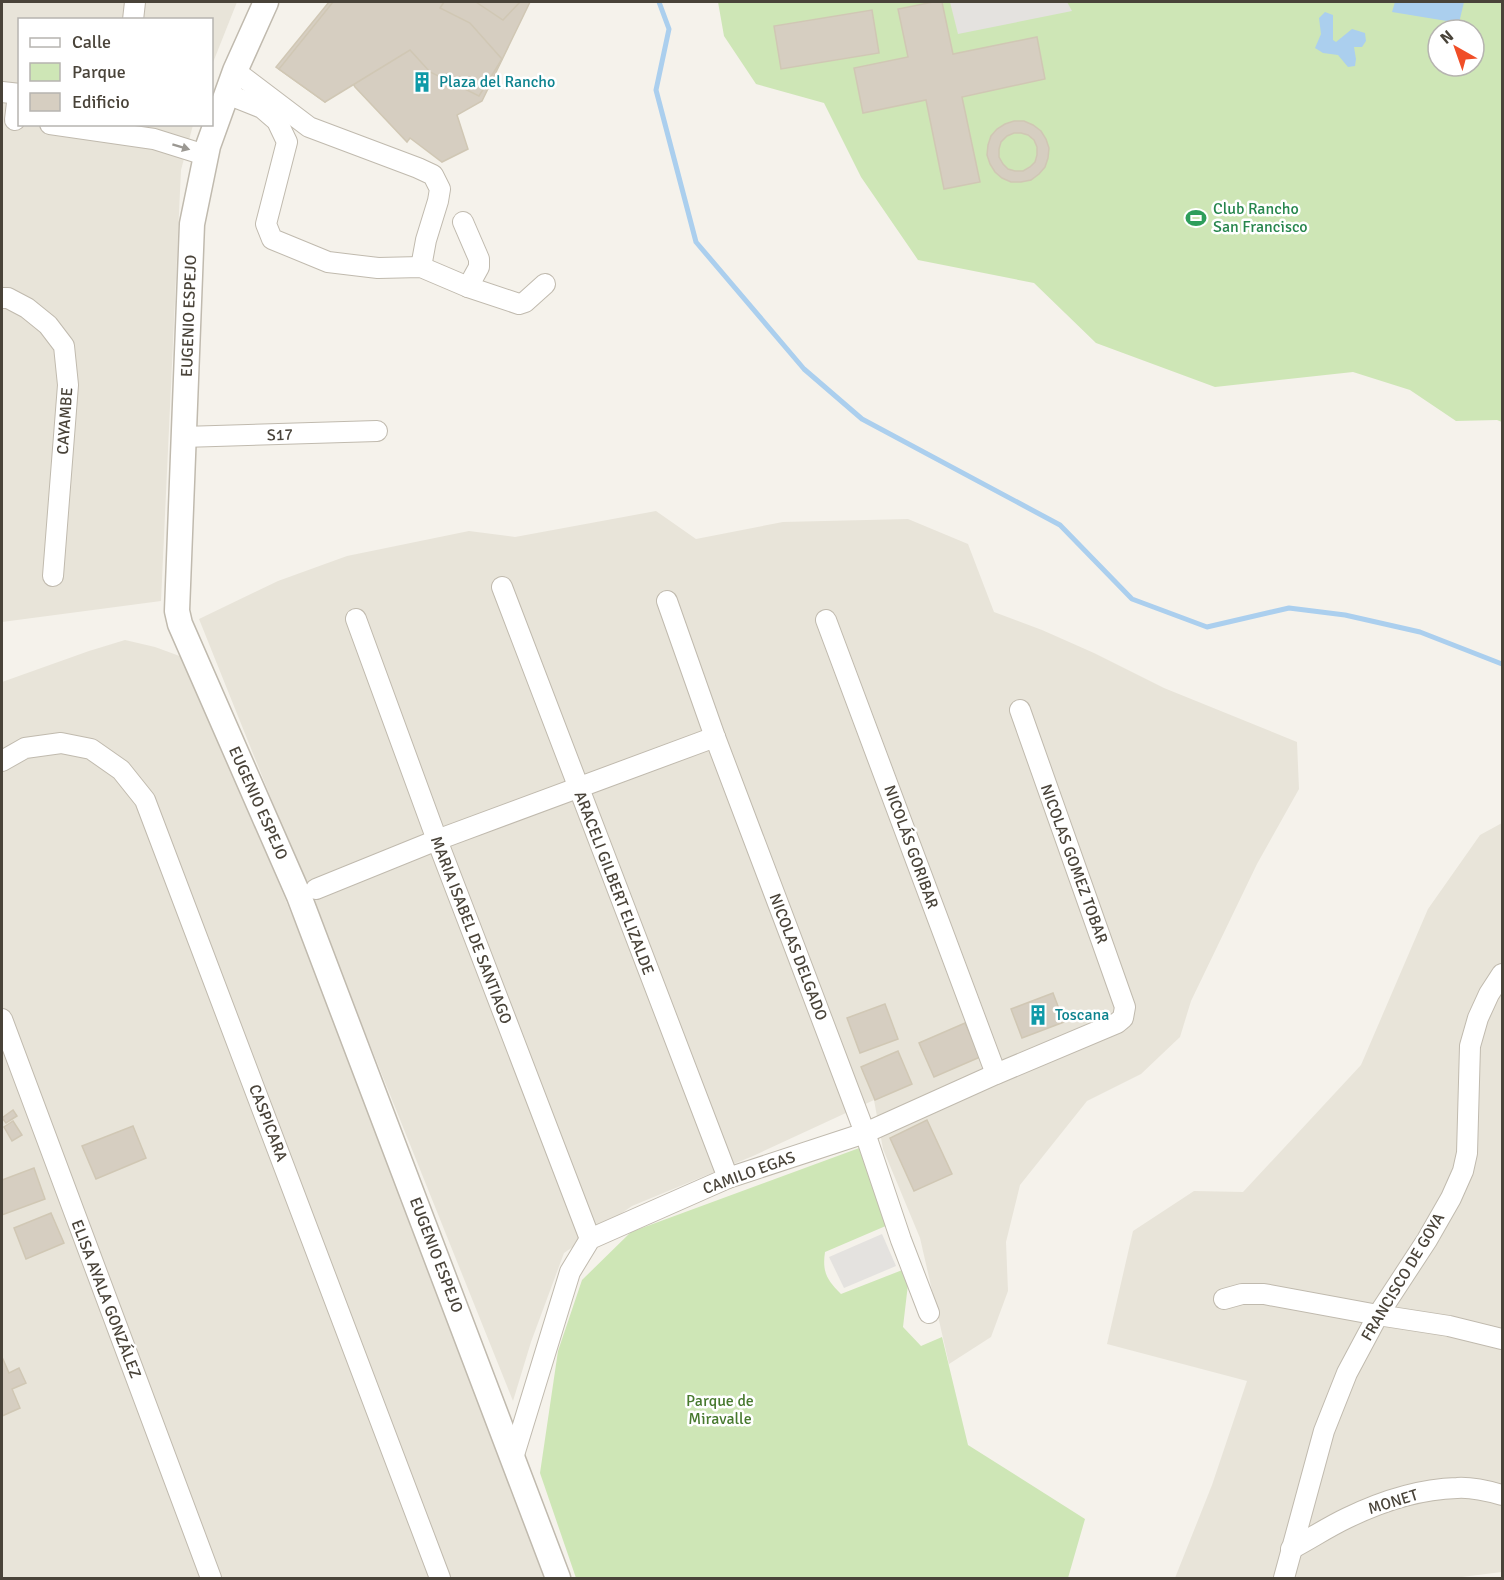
<svg xmlns="http://www.w3.org/2000/svg" width="1504" height="1580" font-family="Signika,sans-serif">
<style>
.residential{fill:#e8e4d9}
.green{fill:#cee6b6;fill-rule:evenodd}
.parking{fill:#e4e2df}
.water{fill:#abcfee}
.lines{fill:none;stroke-linecap:round;stroke-linejoin:round}
.stream{stroke:#abcfee;stroke-width:5}
.building{fill:#d6cec1;stroke:#d0c7b4;stroke-width:1.5;fill-rule:evenodd}
.minor-casing{stroke:#c0baae;stroke-width:22}
.tertiary-casing{stroke:#c0baae;stroke-width:27}
.minor{stroke:#fff;stroke-width:20}
.tertiary{stroke:#fff;stroke-width:24}
.oneway{fill:#9b9892}
.labels{text-anchor:middle;dominant-baseline:central;stroke-width:5;stroke-linejoin:round;paint-order:stroke}
.culture-label{font-size:16px;fill:#0d838f;stroke:#fff;text-anchor:start}
.leisure-label{font-size:16px;fill:#27864d;stroke:#fff;text-anchor:start}
.street-label{font-size:16px;fill:#494339;stroke:#fff}
.park-label{font-size:16px;fill:#47792e;stroke:#fff}
</style>
<rect width="100%" height="100%" fill="#f5f2eb"/>
<g class="residential">
<path d="M2,2H237L212,65V20H20V124L193,125L181,170L161,601L2,622Z"/>
<path d="M656,511L696,539L783,522L908,519L968,544L994,612L1042,630L1094,653L1164,688L1297,742L1299,789L1257,864L1191,1001L1180,1037L1141,1074L1087,1101L1020,1185L1006,1242L1008,1291L991,1337L949,1364L920,1238L883,1149L874,1100L753,1156L632,1206L564,1253L531,1342L513,1401L199,619L278,581L347,556L469,531L515,537Z"/>
<path d="M125,640L155,647L185,658L326,997L547,1578H2V682L89,651Z"/>
<path d="M1502,823V1572L1454,1578H1175L1212,1485L1247,1381L1107,1344L1133,1231L1194,1191L1243,1192L1361,1065L1428,909L1480,835Z"/>
</g>
<g class="green">
<path d="M718,2H1502V422L1497,420L1456,421L1410,390L1353,372L1215,387L1096,343L1034,283L918,260L861,177L824,103L756,84L724,36ZM1438,30H1474V66H1438Z"/>
<path d="M862,1147L895,1222L825,1252C822,1272 827,1280 841,1294L910,1267L903,1327L921,1346L942,1337L968,1445L1085,1519L1068,1578H576L540,1473L558,1351L582,1280L631,1232Z"/>
</g>
<g class="parking">
<path d="M950,2H1067L1072,11L958,34Z"/>
<path d="M882,1234L896,1266L844,1288L829,1257Z"/>
</g>
<g class="water">
<path d="M1395,2H1464L1459,23L1392,12Z"/>
<path d="M1325,12L1333,15V40L1336,42L1352,29L1365,33L1366,41L1362,47H1354L1356,59L1355,66L1348,67L1338,55L1323,53L1315,48L1321,34L1319,18Z"/>
</g>
<g class="lines">
<path class="stream" d="M659,2L669,29L656,90L696,242L804,369L862,419L1060,525L1132,599L1207,627L1289,608L1345,615L1420,632L1502,664"/>
</g>
<g class="building">
<path d="M329,2H530L482,101L457,115L468,149L442,162L410,138L407,142L355,87L349,77L325,102L276,67Z"/>
<path d="M333,2H444L440,8L470,23L502,59L479,96L430,72L410,50L325,102L279,69Z"/>
<path d="M476,2H520L503,20Z"/>
<path d="M933,2H942L953,54L1037,37L1045,79L962,97L980,182L944,189L926,100L863,113L854,68L908,57L898,9Z"/>
<path d="M872,10L879,53L781,69L774,26Z"/>
<path d="M1014,121H1024L1033,125L1041,131L1046,139L1049,148L1048,158L1045,167L1039,174L1031,180L1021,182H1011L1002,178L995,172L990,164L987,155L988,145L991,136L997,129L1005,124ZM1014,133H1021L1028,135L1034,140L1037,147V155L1035,162L1030,167L1023,171H1015L1008,169L1003,164L999,157V149L1001,142L1007,136Z"/>
<path d="M1053,993L1064,1022L1022,1038L1011,1009Z"/>
<path d="M885,1004L898,1039L860,1053L847,1018Z"/>
<path d="M965,1023L980,1057L934,1077L919,1043Z"/>
<path d="M898,1051L912,1084L875,1100L861,1067Z"/>
<path d="M13,1110L17,1116L6,1123L2,1118Z"/>
<path d="M927,1120L952,1174L914,1191L890,1138Z"/>
<path d="M13,1121L22,1135L12,1141L4,1127Z"/>
<path d="M133,1126L146,1158L96,1179L82,1146Z"/>
<path d="M34,1168L45,1199L2,1215V1180Z"/>
<path d="M51,1213L64,1243L26,1259L14,1228Z"/>
<path d="M2,1357L9,1373L19,1368L26,1383L12,1389L20,1408L2,1416Z"/>
</g>
<g class="lines">
<g class="minor-casing">
<g id="minor">
<path d="M133,20L135,2"/>
<path d="M235,71L309,127L418,168L433,175L440,189L438,201L426,240L421,267"/>
<path d="M2,92L20,94"/>
<path d="M227,94L262,108L277,121L287,142L266,224L272,239L328,262L378,268L421,267L468,287L519,304L525,302L545,284"/>
<path d="M15,120L18,94"/>
<path d="M50,124L154,139L205,155"/>
<path d="M463,222L479,259V267L468,287"/>
<path d="M2,298H8L27,308L48,325L64,346L68,385L53,576"/>
<path d="M183,437L377,431"/>
<path d="M502,587L728,1178"/>
<path d="M667,601L715,737L865,1133L901,1240L929,1313"/>
<path d="M356,619L437,840L590,1239"/>
<path d="M826,620L996,1074"/>
<path d="M2,761L25,748L61,743L91,749L121,770L145,800L440,1578"/>
<path d="M316,889L437,840L715,737"/>
<path d="M2,1019L211,1578"/>
<path d="M1224,1299L1242,1294H1264L1378,1315L1449,1326L1502,1339"/>
<path d="M513,1458L570,1272L590,1239L728,1178L865,1133L996,1074L1117,1023L1123,1018L1125,1007L1020,710"/>
<path d="M1291,1549C1310,1539 1328,1527 1347,1518C1380,1502 1420,1489 1457,1488C1472,1487 1488,1491 1502,1495"/>
<path d="M1284,1578L1324,1431L1347,1373L1378,1315L1427,1240L1451,1198L1463,1171L1467,1153L1470,1046L1478,1018L1489,994L1502,974"/>
</g>
</g>
<g class="tertiary-casing">
<path id="tertiary" d="M266,2L235,71L208,146L192,224L177,611L180,624L299,896L558,1578"/>
</g>
<use href="#minor" class="minor"/>
<use href="#tertiary" class="tertiary"/>
</g>
<defs><path id="oneway-solid" d="M-6-.8H1V-3.2L6.5 0L1 3.2V.8H-6Z" transform="scale(1.5)"/></defs>
<use class="oneway" href="#oneway-solid" transform="translate(181 147) rotate(17)"/>
<defs>
<g id="building-bare" transform="scale(1.62)"><path d="M-4-6H4V6H1V3H-1V6H-4ZM-2.5-4.3h1.7v1.8h-1.7ZM.8-4.3h1.7v1.8H.8ZM-2.5-1h1.7V.8h-1.7ZM.8-1h1.7V.8H.8Z" fill="#0f9aa8" stroke="#fff" stroke-width="2.5" paint-order="stroke"/></g>
<g id="stadium-bare" transform="scale(1.62)"><path d="M0-5a6.5 5 0 1 0 0 10a6.5 5 0 1 0 0-10ZM-3.5-1.8h7v3.6h-7Z" fill="#2e9e5b" stroke="#fff" stroke-width="2.5" paint-order="stroke"/></g>
</defs>
<g fill-rule="evenodd">
<use href="#building-bare" x="422" y="82"/>
<use href="#stadium-bare" x="1196" y="218"/>
<use href="#building-bare" x="1038" y="1015"/>
</g>
<g class="labels">
<g class="culture-label">
<text x="439" y="82">Plaza del Rancho</text>
<text x="1055" y="1015">Toscana</text>
</g>
<g class="leisure-label">
<text x="1213" y="209">Club Rancho<tspan x="1213" dy="18">San Francisco</tspan></text>
</g>
<g class="street-label">
<text transform="translate(189 316) rotate(-88)">EUGENIO ESPEJO</text>
<text transform="translate(65 421) rotate(-86)">CAYAMBE</text>
<text transform="translate(280 435) rotate(-2)">S17</text>
<text transform="translate(258 803) rotate(66)">EUGENIO ESPEJO</text>
<text transform="translate(911 847) rotate(70)">NICOLÁS GORIBAR</text>
<text transform="translate(1074 864) rotate(70)">NICOLAS GOMEZ TOBAR</text>
<text transform="translate(614 883) rotate(69)">ARACELI GILBERT ELIZALDE</text>
<text transform="translate(471 930) rotate(69)">MARIA ISABEL DE SANTIAGO</text>
<text transform="translate(798 957) rotate(69)">NICOLAS DELGADO</text>
<text transform="translate(268 1123) rotate(69)">CASPICARA</text>
<text transform="translate(749 1173) rotate(-20)">CAMILO EGAS</text>
<text transform="translate(436 1255) rotate(69)">EUGENIO ESPEJO</text>
<text transform="translate(1403 1277) rotate(-59)">FRANCISCO DE GOYA</text>
<text transform="translate(106 1299) rotate(69)">ELISA AYALA GONZÁLEZ</text>
<text transform="translate(1393 1502) rotate(-17)">MONET</text>
</g>
<g class="park-label">
<text x="720" y="1401">Parque de<tspan x="720" dy="18">Miravalle</tspan></text>
</g>
</g>
<rect width="1504" height="1580" fill="none" stroke="#494339" stroke-width="6"/>
<rect x="18" y="18" width="195" height="108" fill="#ffffff" stroke="#b6b4b0" stroke-width="1.5"/>
<rect x="30" y="38" width="30" height="9" fill="#ffffff" stroke="#b6b4b0" stroke-width="1.5"/>
<text x="72" y="48" font-size="18" fill="#494339">Calle</text>
<rect x="30" y="63" width="30" height="18" fill="#cee6b6" stroke="#b6b4b0" stroke-width="1.5"/>
<text x="72" y="78" font-size="18" fill="#494339">Parque</text>
<rect x="30" y="93" width="30" height="18" fill="#d6cec1" stroke="#b6b4b0" stroke-width="1.5"/>
<text x="72" y="108" font-size="18" fill="#494339">Edificio</text>
<g transform="translate(1456 48) rotate(320)"><circle r="28" fill="#ffffff" stroke="#b6b4b0" stroke-width="1.5"/>
<path d="M0-4.5L10 22L0 15L-10 22Z" fill="#f04e27"/>
<text y="-9" font-size="16" font-weight="bold" text-anchor="middle" fill="#494339">N</text>
</g>
</svg>
